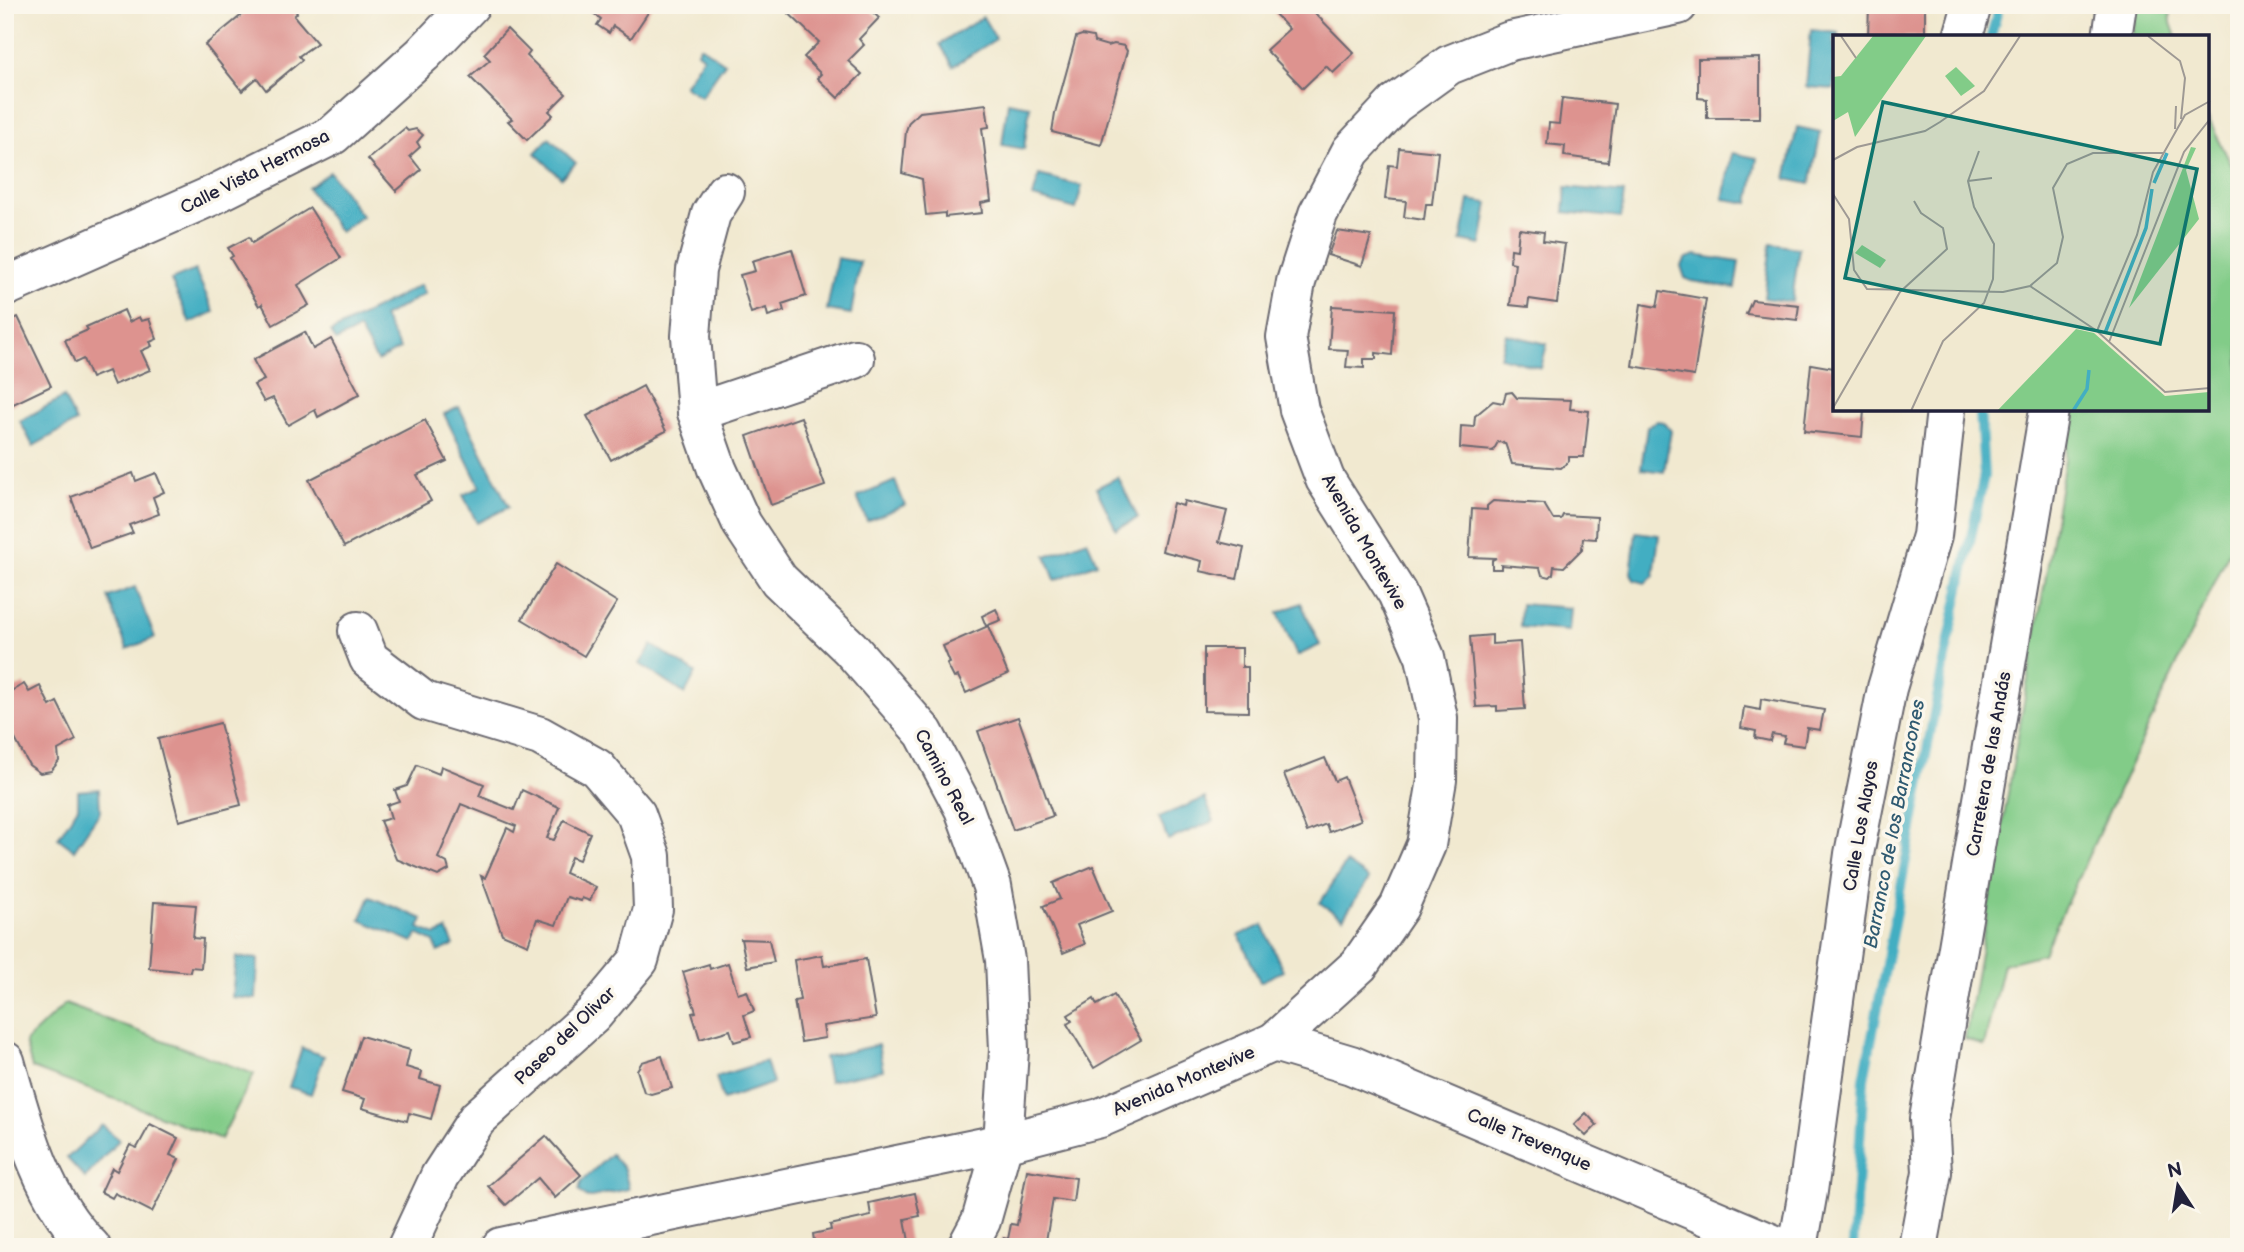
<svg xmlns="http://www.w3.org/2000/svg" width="2244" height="1252" font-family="'Balsamiq Sans',sans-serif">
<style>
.green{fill:#82cc88;stroke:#527762;stroke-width:2}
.water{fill:#43aec2;stroke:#32687e;stroke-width:2}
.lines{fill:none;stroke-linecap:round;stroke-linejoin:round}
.stream{stroke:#43aec2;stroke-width:10}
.building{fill:#dd938f}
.minor-casing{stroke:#6a686f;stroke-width:42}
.tertiary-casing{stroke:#6a686f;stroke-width:42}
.minor{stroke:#fff;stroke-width:38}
.tertiary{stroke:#fff;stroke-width:38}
.labels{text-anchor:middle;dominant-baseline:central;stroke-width:7;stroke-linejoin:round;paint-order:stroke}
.street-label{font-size:18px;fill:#22223b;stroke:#fbf7ec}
.water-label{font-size:19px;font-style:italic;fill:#2f5a71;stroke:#fbf7ec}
.inset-river{fill:none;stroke:#43aec2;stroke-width:3.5}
.inset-road{fill:none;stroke:#9e9994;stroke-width:2}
.view{fill:#0f766e;fill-opacity:0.15;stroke:#0f766e;stroke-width:3.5}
.inset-edge{fill:none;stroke:#22223b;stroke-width:3.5}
</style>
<rect width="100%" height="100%" fill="#fbf7ec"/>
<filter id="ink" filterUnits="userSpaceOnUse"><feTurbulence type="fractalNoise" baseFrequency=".0143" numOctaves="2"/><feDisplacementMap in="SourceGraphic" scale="14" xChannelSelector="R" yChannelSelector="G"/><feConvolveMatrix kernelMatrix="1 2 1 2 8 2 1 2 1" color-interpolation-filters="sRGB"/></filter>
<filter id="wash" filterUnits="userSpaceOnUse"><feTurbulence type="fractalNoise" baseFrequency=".00686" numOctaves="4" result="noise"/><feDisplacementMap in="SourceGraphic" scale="28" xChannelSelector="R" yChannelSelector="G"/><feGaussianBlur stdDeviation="1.57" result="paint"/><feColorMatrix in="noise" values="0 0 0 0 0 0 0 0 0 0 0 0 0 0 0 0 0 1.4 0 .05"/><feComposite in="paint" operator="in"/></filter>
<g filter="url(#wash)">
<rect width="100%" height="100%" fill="#f1e9d0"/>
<g class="green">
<path d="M2137,5H2170L2171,23L2176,37H2132Z"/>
<path d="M2207,117L2239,179V530L2043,954L2003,964L1984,1046L1965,1039L2046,576L2073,410H2207Z"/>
<path d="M65,1004L254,1074L221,1139L32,1068L25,1042Z"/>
</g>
<g class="water">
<path d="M983,17L996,39L953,66L940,44Z"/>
<path d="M1811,30L1839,33V37H1834V89L1806,87Z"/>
<path d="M700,46L725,63L701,97L684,86L703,57L697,52Z"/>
<path d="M1008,102L1030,106L1024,149L1002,145Z"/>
<path d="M1797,127L1821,132L1810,184L1786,179Z"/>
<path d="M549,138L576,163L561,178L535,153Z"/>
<path d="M1732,153L1757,158L1749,203L1723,199Z"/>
<path d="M330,172L362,216L340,232L308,188Z"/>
<path d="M1039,175L1082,186L1076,209L1033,197Z"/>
<path d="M1566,187L1624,193L1621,218L1564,212Z"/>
<path d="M1469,200L1488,203L1481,245L1461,241Z"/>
<path d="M1771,244L1799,248L1792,302L1764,298Z"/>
<path d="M1695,255L1739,262L1735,288L1691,281L1685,278L1681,266L1687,258Z"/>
<path d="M837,258L860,262L851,314L827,310Z"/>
<path d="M195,270L214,312L190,323L171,280Z"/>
<path d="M420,285L425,294L383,317L400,349L377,361L359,329L336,341L331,332Z"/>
<path d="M1506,334L1547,344L1541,368L1500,357Z"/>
<path d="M64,397L76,422L33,446L20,421Z"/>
<path d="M459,407L509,507L477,523L463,495L480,487L444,414Z"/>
<path d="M1657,421L1664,422L1671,431L1664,472L1641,469L1647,427Z"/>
<path d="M1118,477L1138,518L1116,529L1096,488Z"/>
<path d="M895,481L905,505L867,521L857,497Z"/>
<path d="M1636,532L1659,535L1654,576L1645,583L1634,580L1631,573Z"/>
<path d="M1087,540L1097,563L1055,580L1046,556Z"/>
<path d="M135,587L155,638L127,649L108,597Z"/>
<path d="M1301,603L1320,645L1297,656L1278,613Z"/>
<path d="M1521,604L1571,608L1569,631L1520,627Z"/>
<path d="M652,645L696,673L685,694L640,664Z"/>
<path d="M99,789L100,812L74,850L58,838L78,807V791Z"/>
<path d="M1205,798L1214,821L1168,840L1159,817Z"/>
<path d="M1346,863L1369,879L1343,918L1320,903Z"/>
<path d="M370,897L423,919L419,928L436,935L447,930L454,945L438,952L434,942L417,934L413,942L360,920Z"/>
<path d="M1263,925L1283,971L1260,982L1239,935Z"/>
<path d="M236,957L258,959L256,999L232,997Z"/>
<path d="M878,1045L883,1070L829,1081L824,1057Z"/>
<path d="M302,1048L324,1056L311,1094L289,1087Z"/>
<path d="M766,1061L773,1083L723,1100L716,1077Z"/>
<path d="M102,1125L119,1140L85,1178L67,1158Z"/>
<path d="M611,1154L624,1169L629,1189L587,1198L579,1191L581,1182Z"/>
</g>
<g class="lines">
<g class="stream">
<path d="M1991,37L1999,5"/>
<path d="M1853,1247L1864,1079L1941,677L1984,476L1980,410"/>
</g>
</g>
<g id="blocks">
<g class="building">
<path d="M254,5H291L297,13L294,16L317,43L299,56L302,60L266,90L257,78L242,91L205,45Z"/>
<path d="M586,5H619L624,8L626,5H653L631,38L613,26L609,33L597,25L601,19L585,7Z"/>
<path d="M780,5H865L879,18L859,39L864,45L848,61L862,74L838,98L817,78L821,74L804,57L819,42Z"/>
<path d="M1282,5H1307L1354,53L1333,73L1326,66L1303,88L1266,50L1289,29L1274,13Z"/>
<path d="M1869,5H1925V37H1868Z"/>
<path d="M507,29L530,52L527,56L566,94L549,111L553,115L527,140L508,121L512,119L470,77L490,60L484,54Z"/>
<path d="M1082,35L1093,37L1094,42L1108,46L1114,44L1124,46L1127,51L1101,145L1052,132L1055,113L1076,37Z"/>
<path d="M1760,58V118H1707V99L1698,98V59Z"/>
<path d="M1562,98L1615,104L1608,162L1564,156L1565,146L1547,144L1549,123L1559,124Z"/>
<path d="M986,104L989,127L982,128L991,201L981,203L982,213L945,217V213L926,215L922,179L902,173L906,131L909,122L920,112Z"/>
<path d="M405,128L408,131L416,129L423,135L417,142L420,147L410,156L421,170L396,191L368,159Z"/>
<path d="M1399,148L1438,152L1432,204H1426L1424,220L1404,217L1406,201L1385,199L1389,165L1397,166Z"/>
<path d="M310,208L341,258L298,285L309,305L273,325L262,304L259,306L230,258L233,256L228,248L249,237L252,243Z"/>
<path d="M1519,229L1544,232L1543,241L1565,244L1557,303L1529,299L1528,307L1510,305L1515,263L1510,262L1511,249L1517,250Z"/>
<path d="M1337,231L1371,236L1362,266L1328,255Z"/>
<path d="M792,249L806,296L782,304L784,311L768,316L766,308L751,313L740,275L755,271L752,261Z"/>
<path d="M1660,291L1706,299L1694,376L1632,366L1641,304L1657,307Z"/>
<path d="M1752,300L1799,305L1797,320L1746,314Z"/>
<path d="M1332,306L1395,310L1392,355L1376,353V359H1364V368L1346,367L1348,350L1329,349Z"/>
<path d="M124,310L129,322L139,317L141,321L149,319L157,339L150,342L152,346L141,351L150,370L114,385L108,371L91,378L83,359L75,363L65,340L88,330L86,327Z"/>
<path d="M18,317L51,386L5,408V323Z"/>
<path d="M305,332L313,349L331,339L360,394L318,417L315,410L288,425L273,398L264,402L254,385L264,380L253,360Z"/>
<path d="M1811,364L1834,368V410H1864L1862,437L1804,431Z"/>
<path d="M643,386L666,431L611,460L587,416Z"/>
<path d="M1512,392L1517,398L1571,400L1570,409L1589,411L1584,457H1569V461L1561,468L1512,464L1505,443L1498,442L1493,451L1460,448L1461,426L1474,427L1475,416L1493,401L1503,403L1506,393Z"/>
<path d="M801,417L825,486L771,505L747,436Z"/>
<path d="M425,420L447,461L417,475L431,501L344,547L309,480Z"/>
<path d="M133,473L136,481L156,473L164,492L153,497L159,514L129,525L133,533L90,548L71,497Z"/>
<path d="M1184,501L1227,511L1219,542L1244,548L1237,579L1200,571L1202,561L1162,551L1173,503L1183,506Z"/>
<path d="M1493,501L1544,504L1553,519H1561L1563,515L1597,517L1596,539L1583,538L1582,549L1564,567L1554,566L1553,574L1550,577L1542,575L1540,568L1501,565V569H1492V560L1496,558L1469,557L1472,509L1487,510V506Z"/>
<path d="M556,564L617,602L584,656L522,619Z"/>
<path d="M996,609L1001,620L986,626L982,616Z"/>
<path d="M988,626L1008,674L966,693L958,676L954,678L947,664L950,663L943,646Z"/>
<path d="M1492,635V644L1520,642L1525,709L1497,711V706L1476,707L1470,637Z"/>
<path d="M1204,648H1242V667H1248V712L1204,711Z"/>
<path d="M24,684L29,692L40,686L50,706L57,702L76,740L58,750L59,761L51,771L40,773L29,765L7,724H5V694Z"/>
<path d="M1761,699L1824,710L1820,730L1807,728L1804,746L1783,743L1785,736L1772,734L1770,741L1755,738L1756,731L1741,728L1744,707L1760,710Z"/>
<path d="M1018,717L1053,816L1013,830L978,731Z"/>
<path d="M220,723L241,805L179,821L158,739Z"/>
<path d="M1325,758L1335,781L1344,777L1361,820L1329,832L1326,824L1307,832L1284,774Z"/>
<path d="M417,765L439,774L441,766L484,784L479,796L514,810L522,790L559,807L547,838L554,840L564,820L590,833L579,860L571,857L565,873L596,887L590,901L582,898L581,901L567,897L556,925L537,919L528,945L502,934L481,876L485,878L507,828L514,832L516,826L461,804L438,858L447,863L449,870L438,876L396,859L380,821L391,818L387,805L399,801L395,790L407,786Z"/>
<path d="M1093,866L1112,911L1077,925L1085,944L1063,953L1043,906L1060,899L1053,883Z"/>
<path d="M154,902L196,905L193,938L203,939L201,968L191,967L190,972L149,968Z"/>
<path d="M741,939L769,940L774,962L747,967Z"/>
<path d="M822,955L824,966L866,959L876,1018L823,1026L825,1038L801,1042L794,1001L800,1000L794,960Z"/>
<path d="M728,963L738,994L747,991L754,1011L744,1015L751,1037L734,1042L730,1030L700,1039L692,1013L696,1012L683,972L709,964L710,969Z"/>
<path d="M1114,995L1141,1040L1094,1068L1067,1024L1072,1021L1068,1015L1094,999L1097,1005Z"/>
<path d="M361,1036L410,1050L406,1067L422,1072L420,1079L440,1085L431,1119L409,1113L407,1121L362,1108L365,1099L342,1092Z"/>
<path d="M662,1056L672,1088L651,1094L644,1092L637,1070L642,1062Z"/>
<path d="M1586,1113L1597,1125L1586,1136L1574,1125Z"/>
<path d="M150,1124L178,1138L170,1155L179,1159L152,1212L115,1193L112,1198L101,1192L112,1168L117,1171L130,1145L137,1148Z"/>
<path d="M546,1136L581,1175L555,1198L538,1178L506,1205L488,1186Z"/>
<path d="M1027,1170L1076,1178L1073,1202L1053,1199L1045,1247H999L1003,1238L1008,1239L1011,1224L1017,1225Z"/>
<path d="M915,1193L920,1216L905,1219L910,1247H815L813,1234L831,1230L830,1225L871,1216L869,1203Z"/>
</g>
</g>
</g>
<g filter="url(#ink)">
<use href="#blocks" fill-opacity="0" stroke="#6a686f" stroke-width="2"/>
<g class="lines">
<g class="minor-casing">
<g id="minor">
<path d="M1963,37L1972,5"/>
<path d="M725,192L711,214L696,270L691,336L697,412L717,469L742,524L779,580L850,648L924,733L964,809L992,886L1005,960L1009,1050L1003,1143L981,1221L967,1247"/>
<path d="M5,287L211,196L333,135L423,54L470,5"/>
<path d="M697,412L855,359"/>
<path d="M358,631L369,659L424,701L540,736L597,768L636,814L651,856L653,909L639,960L593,1015L477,1119L440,1176L407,1247"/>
<path d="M1274,1042L1359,965L1399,907L1426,845L1437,780L1438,718L1425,657L1397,593L1325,479L1299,410L1286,337L1296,282L1318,214L1351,151L1395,104L1449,65L1510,41L1678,5"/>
<path d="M1798,1247L1808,1191L1854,854L1887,688L1932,536L1946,410"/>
</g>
</g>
<g class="tertiary-casing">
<g id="tertiary">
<path d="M2112,37L2117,5"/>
<path d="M5,1061C23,1125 42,1199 91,1247"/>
<path d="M501,1247L1003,1143L1100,1118L1274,1042L1351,1065L1780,1247"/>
<path d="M1918,1247L1932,1172L1929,1119L2049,410"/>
</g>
</g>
<use href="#minor" class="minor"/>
<use href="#tertiary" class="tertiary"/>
</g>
</g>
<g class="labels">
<g class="street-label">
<text transform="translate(255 172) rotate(-27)">Calle Vista Hermosa</text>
<text transform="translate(1364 542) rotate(60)">Avenida Montevive</text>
<text transform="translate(1989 764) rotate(-80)">Carretera de las Andás</text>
<text transform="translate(944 777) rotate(62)">Camino Real</text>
<text transform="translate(1861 826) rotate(-80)">Calle Los Alayos</text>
<text transform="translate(565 1036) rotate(-44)">Paseo del Olivar</text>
<text transform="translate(1184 1081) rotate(-23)">Avenida Montevive</text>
<text transform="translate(1529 1140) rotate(23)">Calle Trevenque</text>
</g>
<g class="water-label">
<text transform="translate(1895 824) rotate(-79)">Barranco de los Barrancones</text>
</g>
</g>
<g transform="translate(1833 35)">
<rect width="376" height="376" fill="#f1e9d0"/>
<path d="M40,1H93L22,102L15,77L0,86V42L8,41ZM123,32L142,51L128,61L112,41ZM358,112L363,113L353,135L366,184L296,273ZM29,210L53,225L47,233L22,218ZM243,294L261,298L332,361L376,357V376H164Z" fill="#82cc88"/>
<path class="inset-river" d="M321,148L334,118M272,298L313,193L319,154M240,376L254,354L256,335"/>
<path class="inset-road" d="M8,1L23,23M315,1L347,26L352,43L348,84M342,94L343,71M0,125L24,112L92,96L107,87L151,56L187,1M135,146L159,143M0,159L16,184L21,235L34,254L170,257L197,251L224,228L230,202L220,153L234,129L260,118H330M197,251L264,296L332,357L377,353M264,296L304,200L320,137L352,80L377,66M276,307L351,117L377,84M0,373L67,257L114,214L110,193L88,178L81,166M78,376L110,306L151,268L160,244L161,209L141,172L135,146L146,116"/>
<path class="view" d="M50,67L364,134L327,309L12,243Z"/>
<rect width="376" height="376" class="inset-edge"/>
</g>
<rect width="2244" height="1252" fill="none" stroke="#fbf7ec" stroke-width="28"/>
<g transform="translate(2178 1186) rotate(348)" stroke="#fbf7ec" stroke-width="5" paint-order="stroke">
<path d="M0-5L12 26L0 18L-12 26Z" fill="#22223b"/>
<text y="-10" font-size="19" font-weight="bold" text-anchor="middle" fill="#22223b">N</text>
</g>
</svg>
